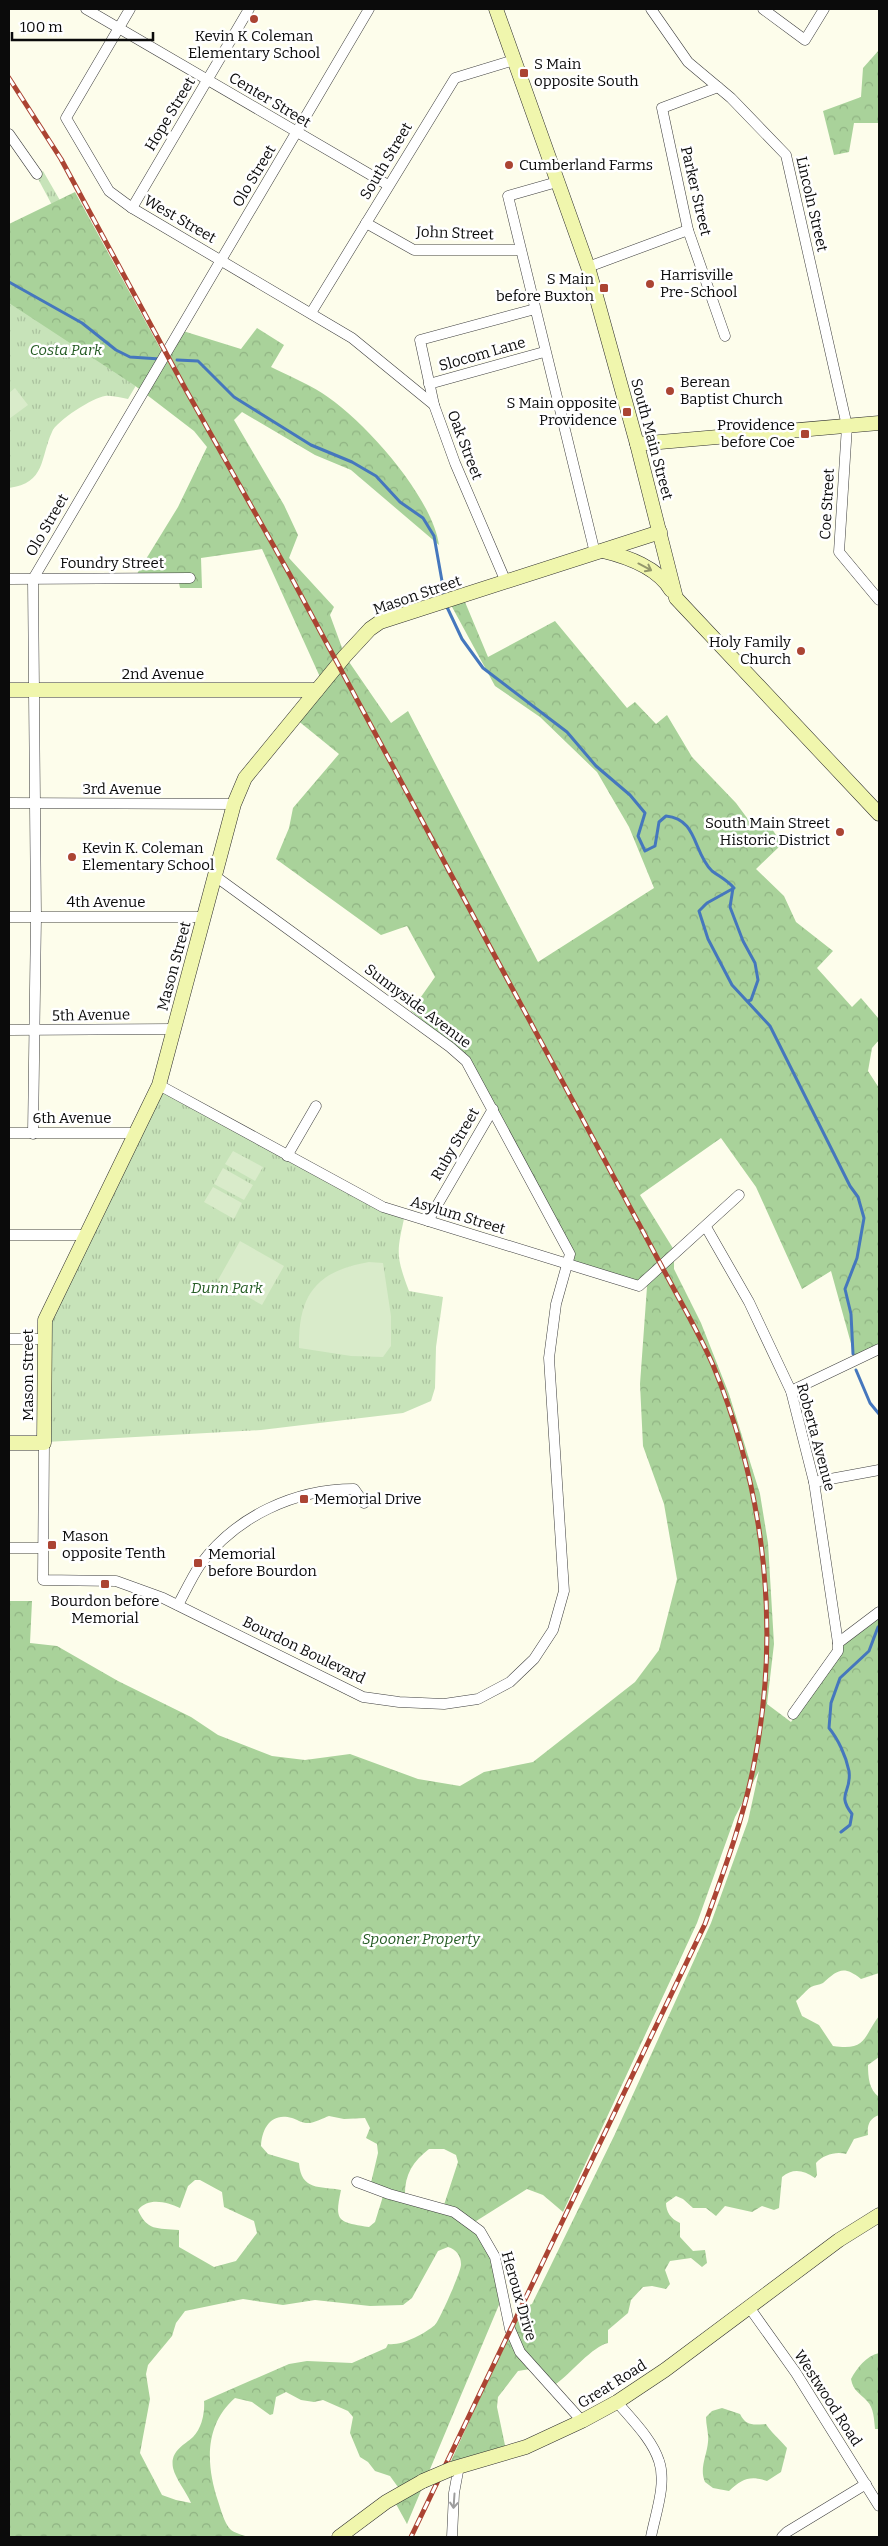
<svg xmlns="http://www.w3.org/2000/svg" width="888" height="2546" font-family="Bitter,serif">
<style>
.grass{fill:url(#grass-tufts)}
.forest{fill:url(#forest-crowns);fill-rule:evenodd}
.pitch{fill:#d9ebca}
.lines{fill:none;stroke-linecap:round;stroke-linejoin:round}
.stream{stroke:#4577bd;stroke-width:3}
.street-casing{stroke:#3e3e3e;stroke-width:11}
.secondary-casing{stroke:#2d2d2d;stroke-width:15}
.street{stroke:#fff;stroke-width:10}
.secondary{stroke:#f0f6ad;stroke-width:14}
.rail-casing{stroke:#ab4433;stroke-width:5}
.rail{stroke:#fff;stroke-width:3;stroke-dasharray:9;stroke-linecap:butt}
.secondary-bridge-casing{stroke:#2d2d2d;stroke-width:15;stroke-linecap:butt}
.secondary-bridge{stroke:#f0f6ad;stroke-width:14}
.oneway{stroke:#94986c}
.oneway2{stroke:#9d9d9d}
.poi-dot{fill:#ab4433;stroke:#fff;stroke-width:2}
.labels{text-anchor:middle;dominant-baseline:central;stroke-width:5;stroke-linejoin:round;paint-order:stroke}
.poi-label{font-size:15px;fill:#0b0b0b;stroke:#fff;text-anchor:start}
.street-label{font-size:15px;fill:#0b0b0b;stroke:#fff}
.park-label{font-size:15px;font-style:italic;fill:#245b23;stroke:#fff}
</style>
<defs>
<pattern id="grass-tufts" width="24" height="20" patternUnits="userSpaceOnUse" patternTransform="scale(1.25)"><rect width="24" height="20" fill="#c7e3b9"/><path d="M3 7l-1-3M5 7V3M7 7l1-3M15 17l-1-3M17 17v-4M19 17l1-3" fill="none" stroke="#aac19e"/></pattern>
<pattern id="forest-crowns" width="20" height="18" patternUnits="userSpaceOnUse" patternTransform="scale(1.25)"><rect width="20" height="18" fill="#a9d29a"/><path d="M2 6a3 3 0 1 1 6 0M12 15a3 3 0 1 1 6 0" fill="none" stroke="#90b383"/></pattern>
</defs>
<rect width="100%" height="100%" fill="#fdfdeb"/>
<g class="grass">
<path d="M43,171L65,209L141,377L128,399C121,398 112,395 105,396C94,397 56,421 52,432C40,458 46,483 9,488V231L52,205L36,175Z"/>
<path d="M162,1089L405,1214C397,1252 395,1254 409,1291L443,1297L436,1347L435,1388L431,1401L403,1413L261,1430L46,1442L50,1319Z"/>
</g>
<g class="forest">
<path d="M879,50V123H854L849,152L834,155L823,111L861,97L863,68Z"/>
<path d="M75,192L166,359L183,331L241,349L257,328L284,345L271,367C287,375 306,383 322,393C363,419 432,496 439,545L351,470L315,455L242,412L234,420L284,505L298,535L289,558L334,607L330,615L345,656L391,723L408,711L538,962L654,888L629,827L597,772L540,717L495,686L451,605L465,602L488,657L555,621L627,708L635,702L656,724L667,715L692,757L736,803L750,822L766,820L782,844L756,869L784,896L796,922L833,951L817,968L852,1007L861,998L879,1019V1040L872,1048L868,1071L879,1088V1346L855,1358L831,1271L802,1289L756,1187L721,1138L640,1195L674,1250V1269L701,1323L729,1394L760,1494L768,1543L774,1644L767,1704L791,1722L845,1644L879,1618V1973L861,1979C843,1965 838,1970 823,1983C819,1985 815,1985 811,1987C806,1990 801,1997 796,2001L802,2016L819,2025L833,2046C867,2051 863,2037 879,2016V2057L868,2065C868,2077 869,2090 879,2097V2115C869,2119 867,2125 868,2135L854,2139L846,2154C836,2151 823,2155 816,2163L817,2175L815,2178C803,2170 793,2168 782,2177L779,2208L774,2210L762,2206L752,2212L725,2206L716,2216L706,2208H693L683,2199L676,2196L666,2203C666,2212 671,2219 680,2223V2237L693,2251L705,2250L707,2263L702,2267L691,2258L670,2261L665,2270L670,2284L666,2289L652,2286L643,2287L631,2300L628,2313L608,2330V2343C593,2346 571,2373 556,2384L536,2368L518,2371L498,2397L497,2407L507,2455L446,2472L521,2308L532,2304L615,2134L711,1923L748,1821L759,1771L735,1817L697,1923L563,2212L543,2195L527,2189L473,2223L486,2242L501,2300L407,2524L396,2504L403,2494L390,2476L375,2471L368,2462L360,2457L350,2433L353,2417L348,2411L323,2400L314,2402L301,2400L286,2392L276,2397L273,2414L270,2415L252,2402L235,2398C204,2425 206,2465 218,2501C221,2510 224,2522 230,2529C234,2533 243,2535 248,2537H9V1601H32L30,1643L57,1646L118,1681L191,1717L218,1735L272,1756L305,1760L350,1754L418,1779L460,1786L484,1772L533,1762L635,1682L659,1650L677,1579L664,1504L643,1446L640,1384L648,1273L633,1285L567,1265L571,1253L466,1057L411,1011L435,977L407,926L381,935L276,859L289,828L293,808L339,754L291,715L320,677L262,549L201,558L202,588H180L178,578L135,577L178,507L207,447L194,431L134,385L9,303V224ZM329,2116L344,2119L365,2118L370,2128L366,2138L377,2144L378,2153L370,2187L384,2193L375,2222L369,2227C338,2222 334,2222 341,2190C320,2186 301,2191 299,2163L268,2154L261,2146C262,2128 271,2112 292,2118C296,2119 302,2123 306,2123C313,2124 323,2118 329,2116ZM429,2149H444L456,2155L458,2162L443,2208L405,2198C404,2176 412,2162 429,2149ZM195,2180H200L222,2192L224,2207L254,2221L257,2233L236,2261L214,2267L179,2247V2230C157,2228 147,2231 138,2210C149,2197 166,2202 180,2208L188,2186ZM448,2247C456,2249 461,2256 461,2264C462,2270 439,2321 435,2325C424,2334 402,2346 388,2344L386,2348L352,2363L307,2361L289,2364L204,2401C205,2412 202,2428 193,2437C183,2446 170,2451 173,2468C176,2480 186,2491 191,2503L176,2500L162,2495L140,2453L150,2399L146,2374L148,2365L172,2336L176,2323L185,2311L243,2299L283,2305L315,2300L370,2306L403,2305L412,2298L438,2251Z"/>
<path d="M879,2353V2429H875C874,2420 874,2408 867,2401C860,2393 853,2391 851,2379C857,2368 866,2356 879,2353Z"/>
<path d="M722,2408L740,2414C746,2426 753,2425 766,2424C769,2430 782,2442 787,2448L781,2472L767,2481C750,2475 742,2479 729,2491L713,2488L705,2482C699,2469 707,2455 708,2442C709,2434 706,2426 706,2417L712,2411Z"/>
</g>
<g class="pitch">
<path d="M15,388L28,405L9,419V393Z"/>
<path d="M233,1151L263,1167L255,1181L225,1164Z"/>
<path d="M223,1168L253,1185L244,1200L214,1184Z"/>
<path d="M213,1187L242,1203L234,1219L204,1202Z"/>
<path d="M240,1241L284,1266L262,1305L218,1280Z"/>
<path d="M369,1262L383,1263L391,1316V1346L383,1357L351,1356L299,1348C298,1295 316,1271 369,1262Z"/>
</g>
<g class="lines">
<g class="stream">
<path d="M9,282L82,323L116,350L130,357L160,359"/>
<path d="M177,360L198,361L234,397L311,445L352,462L376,476L400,502L423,518L434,536L445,598"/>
<path d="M446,605L462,639L483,668L567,732L596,766L630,795L645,813L638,836L645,851L655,846L659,822L666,816C698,819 693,853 712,871C720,877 727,880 734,888L707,903L699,911L708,939L732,985L770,1026L850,1186L858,1197L864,1218L857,1258L845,1289L851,1314L853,1354"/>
<path d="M733,888L730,907L743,941L755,963L758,980L751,1000L748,1001"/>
<path d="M856,1370L870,1403L879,1414"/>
<path d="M841,1832L850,1825L852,1814C836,1793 852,1793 849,1771C846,1756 838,1739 829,1728L831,1703L840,1678L869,1651L878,1627"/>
</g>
<g class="street-casing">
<g id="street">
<path d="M86,9L388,185"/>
<path d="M130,9L66,118L109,191L132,208L352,338L434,405L455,463L506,582"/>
<path d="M651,9L688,62L731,98L786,155L847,426L839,552L879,600"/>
<path d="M763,9L805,40L824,9"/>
<path d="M718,87L662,108L688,230L725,336"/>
<path d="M9,134L37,174"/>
<path d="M557,182L508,196L595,553"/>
<path d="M132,208L249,9"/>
<path d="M366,223L414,250H520"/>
<path d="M588,267L688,230"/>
<path d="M311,313L455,78L514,60"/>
<path d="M429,384L544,352"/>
<path d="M434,405L420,340L535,309"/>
<path d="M9,579L190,578"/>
<path d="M9,803L234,804"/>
<path d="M9,917H204"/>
<path d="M9,1030L175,1029"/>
<path d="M159,1085L383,1207L639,1286L739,1195"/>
<path d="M9,1133H136"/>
<path d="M33,1134L36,917L33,579L369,9"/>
<path d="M287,1156L316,1106"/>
<path d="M428,1221L493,1109"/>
<path d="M706,1227L749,1302L791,1391L814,1482L838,1643"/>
<path d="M9,1235H87"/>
<path d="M9,1339H44"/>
<path d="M791,1391L879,1349"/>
<path d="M44,1443L43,1580L116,1581L163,1598L363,1697L399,1702L444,1704L478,1699L510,1682L534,1659L553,1630L564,1591L549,1358L556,1304L570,1254L466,1061L450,1047L215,876"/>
<path d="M814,1482L879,1470"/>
<path d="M9,1548H43"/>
<path d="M178,1605C185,1592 192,1577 200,1565C236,1516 295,1489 354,1489L364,1503"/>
<path d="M793,1714L838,1651V1643L879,1612"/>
<path d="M357,2182L389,2194L454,2212L480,2231L495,2257L510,2329L520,2352L582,2421"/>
<path d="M749,2307L796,2373L879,2506"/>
<path d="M617,2402C632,2420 652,2439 659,2461C667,2484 655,2515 651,2537"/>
<path d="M452,2537L454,2493L459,2466"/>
<path d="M782,2537L787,2532L866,2484"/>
</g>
</g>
<g class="secondary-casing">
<g id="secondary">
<path d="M496,9L588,267L637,444L676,598L879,814"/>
<path d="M637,444L879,423"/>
<path d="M603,551C628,557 657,567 671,590"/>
<path d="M9,690H317"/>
<path d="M9,1443H44L45,1320L159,1085L234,804L245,778L345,656L370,629L380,622L660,532"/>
<path d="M451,2469L526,2447L582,2421L617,2402L665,2370L839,2240L879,2215"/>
<path d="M339,2537L386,2502L423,2481"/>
</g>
</g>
<use href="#street" class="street"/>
<use href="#secondary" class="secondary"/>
<g class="rail-casing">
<path id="rail" d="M9,78L61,159L186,390L290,575L675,1291C688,1315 702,1340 713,1365C766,1493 781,1634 753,1769C742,1823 723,1873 705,1924L411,2537"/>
</g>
<use href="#rail" class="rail"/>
<g class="secondary-bridge-casing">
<path id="secondary-bridge" d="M423,2481L451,2469"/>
</g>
<use href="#secondary-bridge" class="secondary-bridge"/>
</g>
<defs><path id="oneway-shaft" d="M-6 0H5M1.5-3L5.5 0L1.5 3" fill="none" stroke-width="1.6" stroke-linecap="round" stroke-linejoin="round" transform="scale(1.25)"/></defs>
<use class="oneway" href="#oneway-shaft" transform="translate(645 567) rotate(28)"/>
<use class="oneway2" href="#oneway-shaft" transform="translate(454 2501) rotate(94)"/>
<g class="poi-dot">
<circle cx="254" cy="19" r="5"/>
<rect x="519" y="68" width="10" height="10" rx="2.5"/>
<circle cx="509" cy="165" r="5"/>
<circle cx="650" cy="284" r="5"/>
<rect x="599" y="283" width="10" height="10" rx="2.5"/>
<circle cx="670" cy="391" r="5"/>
<rect x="622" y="407" width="10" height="10" rx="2.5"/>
<rect x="800" y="429" width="10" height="10" rx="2.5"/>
<circle cx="801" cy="651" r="5"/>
<circle cx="840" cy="832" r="5"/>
<circle cx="72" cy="857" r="5"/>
<rect x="299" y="1494" width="10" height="10" rx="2.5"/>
<rect x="47" y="1540" width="10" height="10" rx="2.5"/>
<rect x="193" y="1558" width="10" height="10" rx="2.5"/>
<rect x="100" y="1579" width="10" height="10" rx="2.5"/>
</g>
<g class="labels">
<g class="poi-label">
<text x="254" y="36" text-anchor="middle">Kevin K Coleman<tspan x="254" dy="17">Elementary School</tspan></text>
<text x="534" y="64">S Main<tspan x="534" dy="17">opposite South</tspan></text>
<text x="519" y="165">Cumberland Farms</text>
<text x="660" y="275">Harrisville<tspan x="660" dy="17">Pre-School</tspan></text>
<text x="594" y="279" text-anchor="end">S Main<tspan x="594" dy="17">before Buxton</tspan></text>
<text x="680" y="382">Berean<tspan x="680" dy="17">Baptist Church</tspan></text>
<text x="617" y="403" text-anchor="end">S Main opposite<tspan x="617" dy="17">Providence</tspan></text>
<text x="795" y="425" text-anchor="end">Providence<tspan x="795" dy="17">before Coe</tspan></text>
<text x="791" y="642" text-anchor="end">Holy Family<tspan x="791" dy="17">Church</tspan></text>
<text x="830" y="823" text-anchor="end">South Main Street<tspan x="830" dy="17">Historic District</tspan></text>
<text x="82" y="848">Kevin K. Coleman<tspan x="82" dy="17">Elementary School</tspan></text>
<text x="314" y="1499">Memorial Drive</text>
<text x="62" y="1536">Mason<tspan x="62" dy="17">opposite Tenth</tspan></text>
<text x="208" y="1554">Memorial<tspan x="208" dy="17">before Bourdon</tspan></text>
<text x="105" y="1601" text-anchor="middle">Bourdon before<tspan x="105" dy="17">Memorial</tspan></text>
</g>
<g class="street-label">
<text transform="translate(270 100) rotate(31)">Center Street</text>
<text transform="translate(170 114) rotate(-59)">Hope Street</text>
<text transform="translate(386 161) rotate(-59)">South Street</text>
<text transform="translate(254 176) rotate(-59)">Olo Street</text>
<text transform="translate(696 191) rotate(77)">Parker Street</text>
<text transform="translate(812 204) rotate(77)">Lincoln Street</text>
<text transform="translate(180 219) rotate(30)">West Street</text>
<text transform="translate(455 233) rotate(2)">John Street</text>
<text transform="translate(482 354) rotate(-16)">Slocom Lane</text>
<text transform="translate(652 439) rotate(75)">South Main Street</text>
<text transform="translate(465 445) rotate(69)">Oak Street</text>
<text transform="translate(827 504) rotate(-87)">Coe Street</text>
<text transform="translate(47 525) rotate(-60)">Olo Street</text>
<text x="112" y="563">Foundry Street</text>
<text transform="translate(417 595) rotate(-19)">Mason Street</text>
<text x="163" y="674">2nd Avenue</text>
<text x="122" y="789">3rd Avenue</text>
<text x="106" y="902">4th Avenue</text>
<text transform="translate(174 966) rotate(-75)">Mason Street</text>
<text transform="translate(418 1006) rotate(37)">Sunnyside Avenue</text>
<text transform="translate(91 1015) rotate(-1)">5th Avenue</text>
<text x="72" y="1118">6th Avenue</text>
<text transform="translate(455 1144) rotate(-60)">Ruby Street</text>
<text transform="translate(458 1215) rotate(17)">Asylum Street</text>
<text transform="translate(28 1375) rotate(-90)">Mason Street</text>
<text transform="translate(816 1437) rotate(75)">Roberta Avenue</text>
<text transform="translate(304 1650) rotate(26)">Bourdon Boulevard</text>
<text transform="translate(519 2296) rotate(74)">Heroux Drive</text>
<text transform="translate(612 2384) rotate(-32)">Great Road</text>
<text transform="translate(828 2398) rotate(57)">Westwood Road</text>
</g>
<g class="park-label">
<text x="66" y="350">Costa Park</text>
<text x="227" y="1288">Dunn Park</text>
<text x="421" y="1939">Spooner Property</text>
</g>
</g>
<rect width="888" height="2546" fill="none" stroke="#0b0b0b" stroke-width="20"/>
<path d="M12 32v8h141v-8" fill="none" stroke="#0b0b0b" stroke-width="2.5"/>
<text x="20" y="32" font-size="15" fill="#0b0b0b" stroke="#ffffff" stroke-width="4" paint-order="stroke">100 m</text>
</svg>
